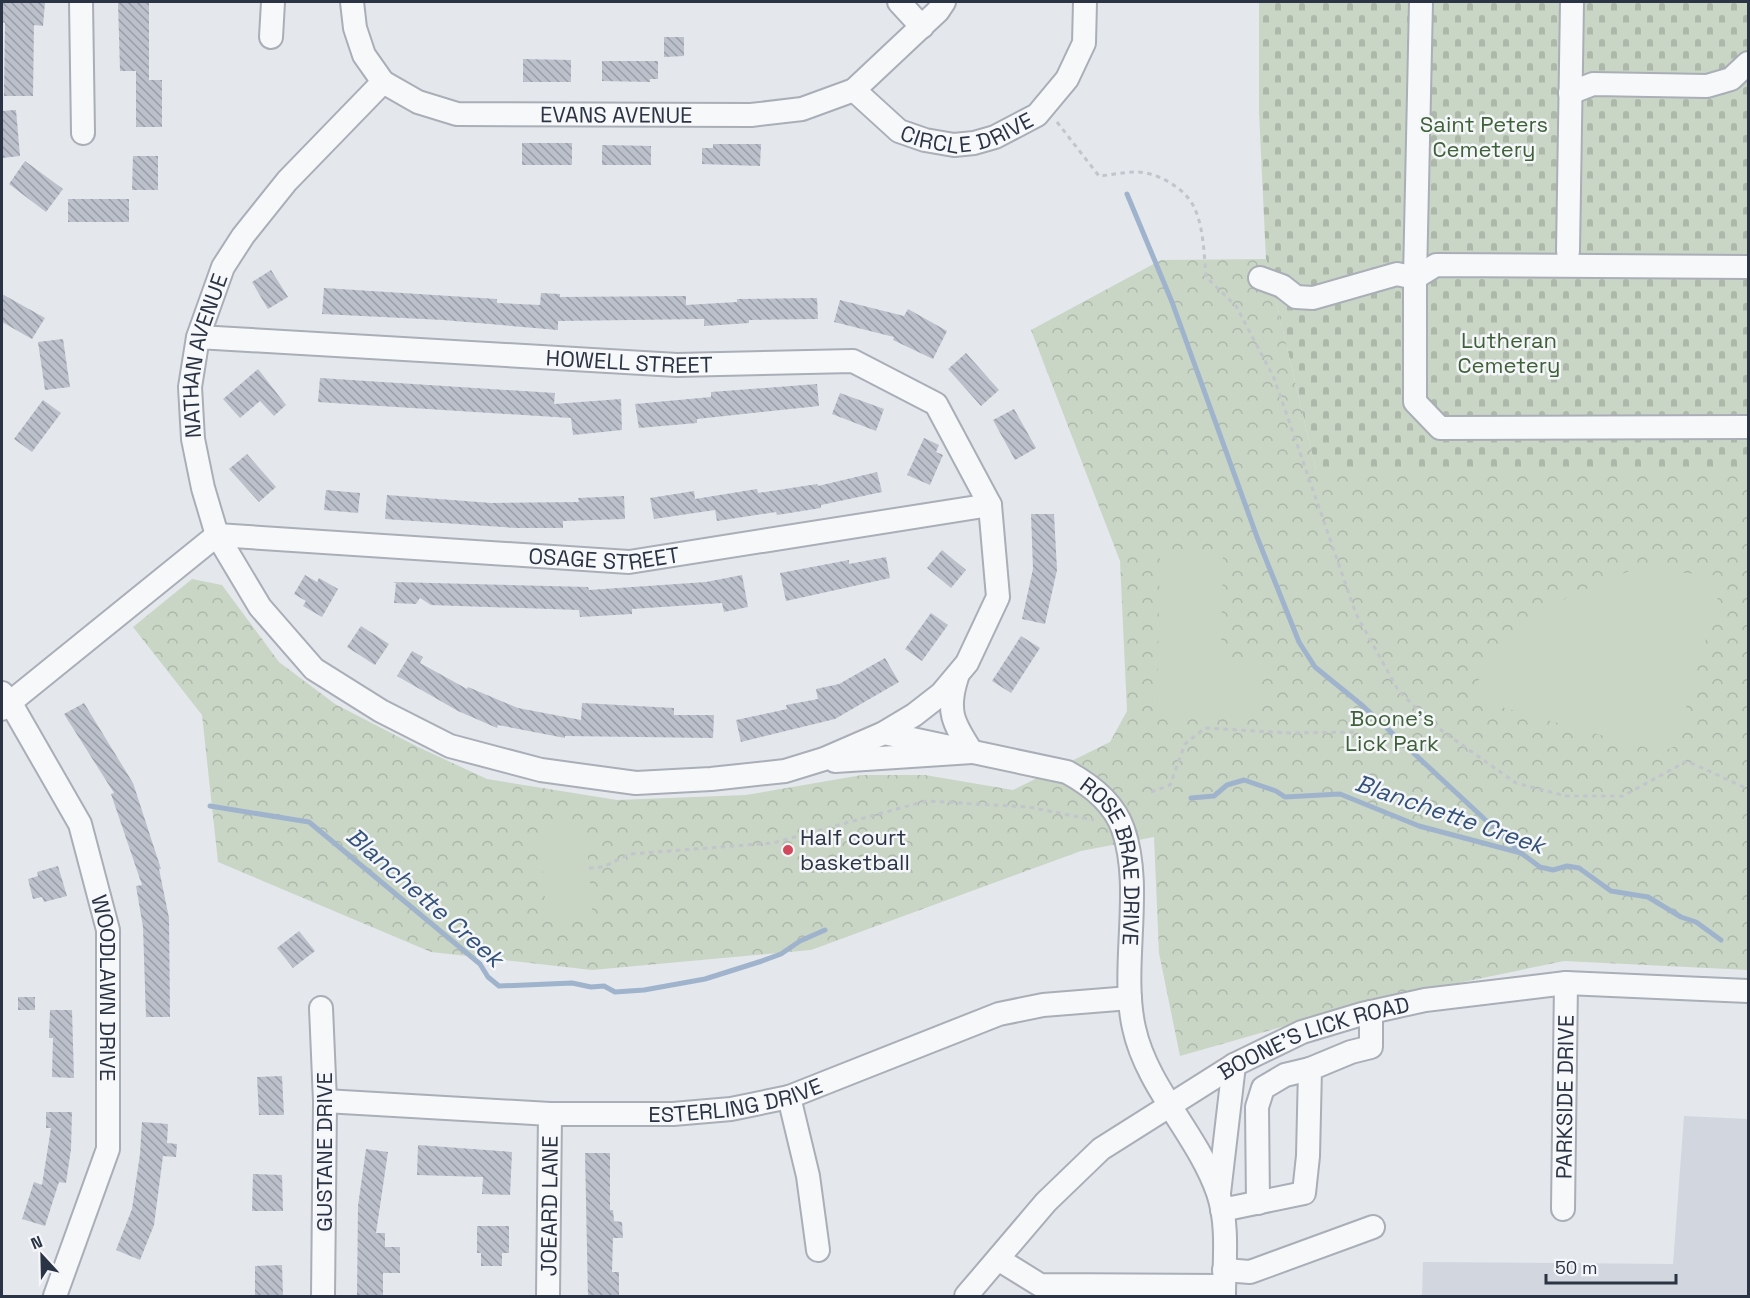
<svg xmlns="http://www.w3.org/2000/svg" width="1750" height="1298" font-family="'Space Grotesk',sans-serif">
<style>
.built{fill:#d2d6de}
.cemetery{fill:url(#cemetery-stones)}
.park{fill:url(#park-crowns)}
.garden{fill:#c9d6c5}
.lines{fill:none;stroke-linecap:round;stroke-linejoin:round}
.stream{stroke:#9fb4cc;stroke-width:5}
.building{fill:url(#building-back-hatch)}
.minor-casing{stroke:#a9aeb7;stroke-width:26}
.path{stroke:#c2c5cb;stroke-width:3;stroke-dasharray:4.5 4.5;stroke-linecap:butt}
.minor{stroke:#f7f8fa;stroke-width:22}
.poi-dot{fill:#d1495b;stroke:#f4f6f9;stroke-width:2}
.labels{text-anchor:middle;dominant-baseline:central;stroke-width:5;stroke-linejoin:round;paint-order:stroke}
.street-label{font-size:22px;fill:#2b3445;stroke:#f4f6f9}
.park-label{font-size:22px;fill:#3f6138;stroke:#f4f6f9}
.poi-label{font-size:22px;fill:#2b3445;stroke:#f4f6f9;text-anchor:start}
.water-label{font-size:24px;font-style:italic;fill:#34527a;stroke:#f4f6f9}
</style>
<defs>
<pattern id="cemetery-stones" width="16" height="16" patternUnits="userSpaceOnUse" patternTransform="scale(1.5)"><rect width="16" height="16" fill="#c9d6c5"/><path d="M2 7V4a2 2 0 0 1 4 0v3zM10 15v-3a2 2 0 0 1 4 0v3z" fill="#adb8ab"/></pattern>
<pattern id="park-crowns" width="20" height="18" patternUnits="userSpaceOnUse" patternTransform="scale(1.5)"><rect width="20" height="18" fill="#c9d6c5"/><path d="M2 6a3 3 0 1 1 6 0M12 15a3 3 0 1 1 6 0" fill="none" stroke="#adb8ab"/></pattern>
<pattern id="building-back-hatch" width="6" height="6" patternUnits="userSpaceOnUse" patternTransform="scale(1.5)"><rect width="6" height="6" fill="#bbc0ca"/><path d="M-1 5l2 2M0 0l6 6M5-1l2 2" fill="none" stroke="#989da6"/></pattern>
</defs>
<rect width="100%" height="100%" fill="#e4e7ec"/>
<path class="built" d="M1684,1116L1748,1119V1296H1422L1423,1262L1673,1264Z"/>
<path class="cemetery" d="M1259,2H1748V470H1316L1266,259L1259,112Z"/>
<path class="park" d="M1266,259L1316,470H1748V970L1564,961L1376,1000L1180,1056L1159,953L1154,837L1081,851L811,950L592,970L431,952L218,862L202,715L133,627L192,579L222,585L279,662L335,704L418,747L487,779L617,800L746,795L862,775H925L1013,790L1110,742L1127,711L1120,561L1031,330L1161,260Z"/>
<g class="garden">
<path d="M1160,554L1223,555L1221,662L1259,663L1258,716L1157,714Z"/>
<path d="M1634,569L1724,576L1675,746L1662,752L1469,698L1491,657L1516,628L1570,596Z"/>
<path d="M585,825L593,918L547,922L539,829Z"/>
</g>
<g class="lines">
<g class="stream">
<path d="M1127,194L1172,302L1257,537L1299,642L1315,667L1363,706L1521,853"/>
<path d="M1191,798L1214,796L1227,785L1244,780L1276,791L1285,797L1340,794L1419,826L1521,853L1540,867L1553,870L1567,866L1579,868L1611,891L1648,897L1681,917L1696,922L1721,940"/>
<path d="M210,806L309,822L480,964L488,977L499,986L572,983L591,987L604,986L615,992L644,990L705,979L762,961L781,954L800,941L825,930"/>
</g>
</g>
<g class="building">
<path d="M2,2H45L43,26L34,25L33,96H4L5,23L2,22Z"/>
<path d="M118,2H149V80H162V127H136V71H120Z"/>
<path d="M664,37H684V56L664,57Z"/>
<path d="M523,59L571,60V82H523Z"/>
<path d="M602,61H658V79H650V82L602,81Z"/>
<path d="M16,110L20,156L2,158V111Z"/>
<rect x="522" y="143" width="50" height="22"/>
<path d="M713,144H761L760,166L702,164V148H713Z"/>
<path d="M602,145L651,146V165H602Z"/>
<path d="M133,156H158V190H132Z"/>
<path d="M25,161L63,189L46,212L9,184Z"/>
<rect x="68" y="199" width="61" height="23"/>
<path d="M271,270L288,297L268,309L252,282Z"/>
<path d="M324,288L497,299V303L540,305L541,293L560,294V297L686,296V305L737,302V299L817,298L818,319L749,320V323L704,326V319L558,321V330L443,320L322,314Z"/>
<path d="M2,294L45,318L32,339L2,322Z"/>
<path d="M840,300L904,316L908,309L947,331L933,359L893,340L894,337L834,322Z"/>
<path d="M63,339L70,387L45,390L38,342Z"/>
<path d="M966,353L999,390L981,406L948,369Z"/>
<path d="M258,369L286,405L274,416L260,401L240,418L223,399Z"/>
<path d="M320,378L555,393L554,404L621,399L622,430L573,435L571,418L318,402Z"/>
<path d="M817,384L819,406L697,419V423L639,428L635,404L711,397V392Z"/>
<path d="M840,393L884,409L876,431L832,414Z"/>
<path d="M43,400L61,413L32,452L14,439Z"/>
<path d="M1014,409L1036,448L1015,460L993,420Z"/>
<path d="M924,438L939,445L936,452L943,455L930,485L907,475Z"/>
<path d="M247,454L276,487L259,502L229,469Z"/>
<path d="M877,472L882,492L821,505V508L777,515L776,512L717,521L715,510L654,519L650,498L694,491L695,499L757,489L758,493L817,484L818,486Z"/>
<path d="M326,490L360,493L358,513L324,510Z"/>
<path d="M387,495L491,503L579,502L578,498L624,496L625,519L563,521V528H517L385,519Z"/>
<path d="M1031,514H1054L1057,570L1045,624L1022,619L1033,569Z"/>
<path d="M942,550L966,570L951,588L927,568Z"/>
<path d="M886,557L890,578L786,601L780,573L849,560V564Z"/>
<path d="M305,575L317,582L319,578L338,589L322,617L303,606L306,601L294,594Z"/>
<path d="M742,575L748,607L724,612L722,603L632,609V614L580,617L579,610L431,605L420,598L416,604L394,603L396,583L393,582L588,587L589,590L706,582Z"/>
<path d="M931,613L948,625L922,661L905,649Z"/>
<path d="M361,626L389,644L375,665L347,647Z"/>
<path d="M1021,636L1040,648L1011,693L992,681Z"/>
<path d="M412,651L423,657L420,663L467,689L468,687L518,708L581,720L582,703L674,708V715H714L713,738L565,736V738L498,725L497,728L458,711L397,676Z"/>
<path d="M885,658L899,682L835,719L741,742L736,720L787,709L786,705L818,699L816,689L839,684Z"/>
<path d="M84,703L133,783L161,869H159L169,918L170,1017H146L143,927L136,886L142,885L111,794L114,793L64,714Z"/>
<path d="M58,866L67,896L44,902L42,897L33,899L28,879L38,876L37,872Z"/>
<path d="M299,931L315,951L293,968L277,948Z"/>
<rect x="18" y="997" width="17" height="13"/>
<path d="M50,1010H72L74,1078L52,1077L53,1038H49Z"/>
<path d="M282,1076L284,1115H259L257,1077Z"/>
<path d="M46,1112H72L71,1149L66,1183L59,1182L45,1226L22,1219L34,1182L42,1185L51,1128H46Z"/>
<path d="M142,1122L168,1124L167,1143L177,1144L176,1157L163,1156L154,1225L140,1260L116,1250L132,1209L140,1154Z"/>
<path d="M418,1145L512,1152L510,1195L482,1194L483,1177L417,1175Z"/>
<path d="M366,1149L388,1152L376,1233H385V1247H400V1273H383V1296H357L358,1206Z"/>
<path d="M585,1153H610V1210H613L614,1221L622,1222L623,1238H613L612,1272H619V1296H588Z"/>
<path d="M253,1174L282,1175L283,1211H252Z"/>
<path d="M477,1226H509V1253H502V1266H481V1253H477Z"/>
<path d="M282,1265L283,1296H255V1266Z"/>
</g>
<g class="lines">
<g class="minor-casing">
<g id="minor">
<path d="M81,2L83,133"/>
<path id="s1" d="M352,2L355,28L364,55L383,82L418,102L457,114L751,115L802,109L854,90L938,11L944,2"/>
<path d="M899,2L922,27"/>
<path d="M271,37L273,2"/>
<path id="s2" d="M854,90L899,131L925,140L954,145L974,143L995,137L1037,115L1067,79L1084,43L1085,2"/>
<path d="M1570,93L1593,84L1707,86L1731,79L1748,63"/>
<path d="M1568,251L1572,2"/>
<path d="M1748,267L1436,265L1415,278V402L1440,428L1748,427"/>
<path d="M1260,278L1282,286L1296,297L1313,298L1397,274L1415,278L1421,2"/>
<path id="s3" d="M198,337L677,365L853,361L936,404L990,505L998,597L967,663L941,694L914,715L884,733L824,759L785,771L711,779L636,783L541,770L450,746L381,711L314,669L260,607L217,535L203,488L193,439L190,387L198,337L223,267L243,236L287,181L383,82"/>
<path id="s4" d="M217,535L629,562L990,505"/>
<path id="s5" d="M2,693L10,702L80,824L108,930V1149L55,1296"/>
<path d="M2,709L217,535"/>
<path id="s6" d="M884,733L1067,772C1091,785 1114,803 1123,829C1144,889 1120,966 1134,1028C1147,1088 1198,1135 1218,1193C1229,1225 1224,1263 1224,1296"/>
<path d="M835,761L972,752C953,723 946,711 957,677"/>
<path d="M321,1008L325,1101L323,1296"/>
<path d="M789,1097L808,1176L818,1250"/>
<path id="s7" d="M325,1101L550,1114H673L731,1109L789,1097L999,1014L1043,1005L1130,998"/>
<path d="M1219,1193L1234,1065"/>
<path d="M1258,1203L1257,1107L1263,1088L1285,1075L1310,1069"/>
<path id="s8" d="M1563,1209L1566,983"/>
<path d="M1222,1210L1304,1193L1308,1156L1310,1069L1351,1052L1371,1047V1012"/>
<path d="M998,1259L1040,1285L1224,1286"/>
<path d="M1224,1270L1250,1272L1373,1227"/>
<path id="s9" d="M548,1296L550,1114"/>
<path id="s10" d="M966,1296L1046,1202L1101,1149L1234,1065L1302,1032L1362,1014L1425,1000L1566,983L1748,991"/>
</g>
</g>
<g class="path">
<path d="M1057,122L1099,176C1111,175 1124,172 1136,172C1157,172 1185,188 1194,207C1204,228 1204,255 1206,277L1236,306L1274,378L1356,614L1398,690L1431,723L1516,783L1566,796H1623L1687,761L1748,789"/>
<path d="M1151,792L1170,785L1185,744L1205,728L1290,733L1358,732"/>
<path d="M589,868L603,867L630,854L773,843L926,801L1029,807L1094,820"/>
</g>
<use href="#minor" class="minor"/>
</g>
<circle class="poi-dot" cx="788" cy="850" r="6"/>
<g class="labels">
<g class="street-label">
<text stroke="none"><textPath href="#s1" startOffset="328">EVANS AVENUE</textPath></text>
<text stroke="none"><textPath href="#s2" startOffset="132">CIRCLE DRIVE</textPath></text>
<text stroke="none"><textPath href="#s3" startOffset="2091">NATHAN AVENUE</textPath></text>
<text stroke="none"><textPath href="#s3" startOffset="432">HOWELL STREET</textPath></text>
<text stroke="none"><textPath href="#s4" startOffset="388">OSAGE STREET</textPath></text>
<text stroke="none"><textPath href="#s6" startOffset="296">ROSE BRAE DRIVE</textPath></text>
<text stroke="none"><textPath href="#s5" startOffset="320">WOODLAWN DRIVE</textPath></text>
<text stroke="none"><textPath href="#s10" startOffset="442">BOONE'S LICK ROAD</textPath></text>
<text stroke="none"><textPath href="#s8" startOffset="112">PARKSIDE DRIVE</textPath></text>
<text stroke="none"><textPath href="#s7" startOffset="412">ESTERLING DRIVE</textPath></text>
<text transform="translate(324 1152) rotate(-90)">GUSTANE DRIVE</text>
<text stroke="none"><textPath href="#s9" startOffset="90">JOEARD LANE</textPath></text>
</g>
<g class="park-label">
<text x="1484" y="124">Saint Peters<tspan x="1484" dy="25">Cemetery</tspan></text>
<text x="1509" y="340">Lutheran<tspan x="1509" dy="25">Cemetery</tspan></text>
<text x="1392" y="718">Boone's<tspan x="1392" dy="25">Lick Park</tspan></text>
</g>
<g class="poi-label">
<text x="800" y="837">Half court<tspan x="800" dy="25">basketball</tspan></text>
</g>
<g class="water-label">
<text transform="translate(1450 814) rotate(19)">Blanchette Creek</text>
<text transform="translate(425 897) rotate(41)">Blanchette Creek</text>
</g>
</g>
<rect width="1750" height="1298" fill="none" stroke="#2b3445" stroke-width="6"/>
<g transform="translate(42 1256) rotate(338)" stroke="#f4f6f9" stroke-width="4.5" paint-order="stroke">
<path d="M0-4.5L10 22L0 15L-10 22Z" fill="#2b3445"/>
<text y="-9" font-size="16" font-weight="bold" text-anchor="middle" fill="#2b3445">N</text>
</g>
<path d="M1546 1274v9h130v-9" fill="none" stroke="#2b3445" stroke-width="3"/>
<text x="1555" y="1274" font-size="18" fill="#2b3445" stroke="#f4f6f9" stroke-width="4.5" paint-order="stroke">50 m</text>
</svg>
